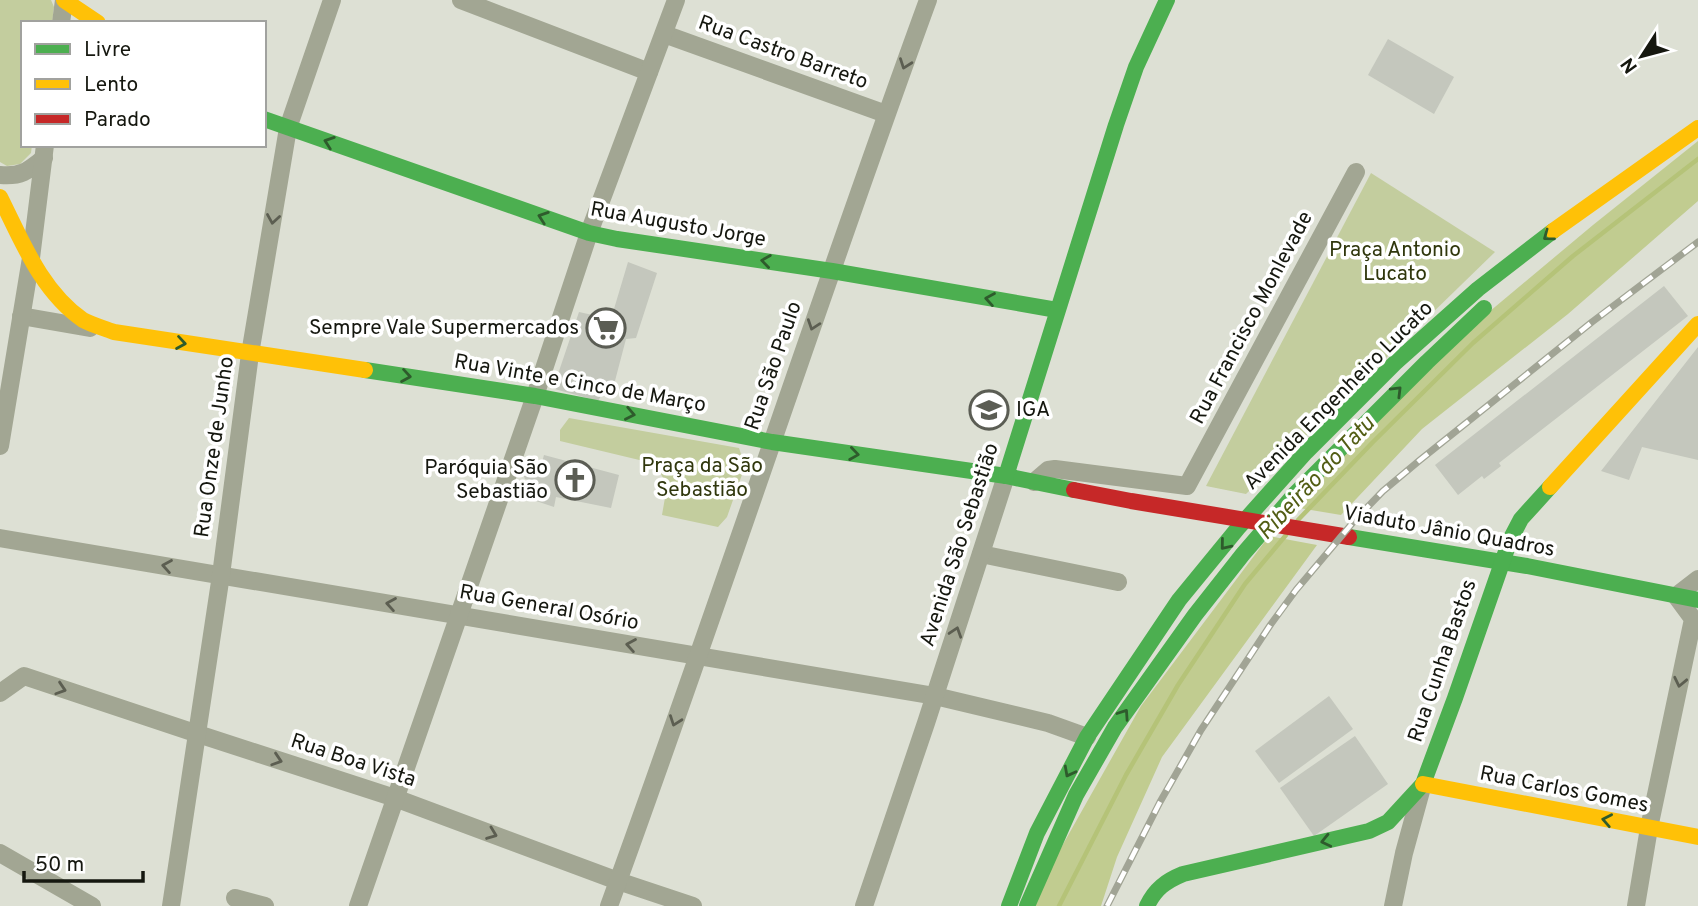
<svg xmlns="http://www.w3.org/2000/svg" width="1698" height="906" font-family="Overpass,sans-serif">
<style>
.green{fill:#c3cd9e}
.forest{fill:#c1cc90}
.lines{fill:none;stroke-linecap:round;stroke-linejoin:round}
.stream{stroke:#b5c378;stroke-width:4.5}
.building{fill:#c4c7bd}
.street{stroke:#a2a693;stroke-width:18}
.fast{stroke:#4caf50;stroke-width:16}
.slow{stroke:#ffc107;stroke-width:16}
.jam{stroke:#c62828;stroke-width:16}
.rail-casing{stroke:#a1a495;stroke-width:7}
.rail{stroke:#fff;stroke-width:4.5;stroke-dasharray:13;stroke-linecap:butt}
.oneway{stroke:#5c5e51}
.oneway2{stroke:#2e5b2c}
.labels{text-anchor:middle;dominant-baseline:central;stroke-width:7;stroke-linejoin:round;paint-order:stroke}
.street-label{font-size:21px;fill:#15170f;stroke:#fff}
.park-label{font-size:21px;fill:#30370d;stroke:#fff}
.poi-label{font-size:21px;fill:#15170f;stroke:#fff;text-anchor:end}
.water-label{font-size:23px;font-style:italic;fill:#525d14;stroke:#fff}
</style>
<rect width="100%" height="100%" fill="#dde0d4"/>
<g class="green">
<path d="M0,0H51L54,7L52,23H23V145H32L31,153L20,164L7,166L0,162Z"/>
<path d="M1371,173L1495,252L1246,494L1206,486Z"/>
<path d="M569,418L739,448L745,466L727,517L718,527L662,515L667,486L656,464L560,441V430Z"/>
</g>
<g class="forest">
<path d="M1698,141V201L1568,314L1422,429L1341,515L1293,507L1477,322L1593,225Z"/>
<path d="M1269,536L1317,545L1162,757L1117,857L1101,906H1035L1057,855L1141,706Z"/>
</g>
<g class="lines">
<g class="stream">
<path d="M1298,520L1373,442L1473,343L1573,256L1698,159"/>
<path d="M1059,906L1126,775L1178,685L1245,584L1286,535"/>
</g>
</g>
<g class="building">
<path d="M1388,39L1454,77L1434,114L1368,75Z"/>
<path d="M628,262L657,273L636,338L626,339L611,396L602,394L598,401L551,388L558,374L579,312L611,319Z"/>
<path d="M1664,286L1688,316L1499,463L1501,466L1484,479L1482,476L1458,495L1435,465Z"/>
<path d="M1698,347V460L1642,447L1629,480L1601,471Z"/>
<path d="M544,455L619,475L611,508L556,497L554,507L536,501L539,482L525,479L523,474L529,465L540,469Z"/>
<path d="M1329,696L1353,729L1279,783L1255,751Z"/>
<path d="M1355,736L1388,784L1314,836L1280,788Z"/>
</g>
<g class="lines">
<g class="street">
<path d="M461,0L649,72"/>
<path d="M61,23L64,0"/>
<path d="M664,34L886,114"/>
<path d="M0,175C21,177 28,171 44,158"/>
<path d="M21,316L90,328"/>
<path d="M0,446L31,258L45,145"/>
<path d="M1034,482L1048,470L1055,469L1187,486L1356,172"/>
<path d="M0,538L935,696L1048,723L1087,737"/>
<path d="M981,554L1118,582"/>
<path d="M0,693L24,676L198,734L395,798L618,881L693,906"/>
<path d="M0,853L92,906"/>
<path d="M235,898L265,906"/>
<path d="M171,906L221,575L250,354L288,128L332,0"/>
<path d="M358,906L535,396L589,233L676,0"/>
<path d="M609,906C719,605 818,301 928,0"/>
<path d="M864,906L926,723L1006,476"/>
<path d="M1393,906L1404,853L1421,791"/>
<path d="M1636,906L1649,828L1693,619L1676,596L1698,579"/>
</g>
<g class="fast">
<path d="M264,119L589,233L617,239L832,271L1057,310"/>
<path d="M365,370L535,396L772,442L1006,476L1074,490"/>
<path d="M1006,476L1116,125L1136,67L1167,0"/>
<path d="M1349,537L1527,566L1698,600"/>
<path d="M1009,906L1037,833L1087,737L1179,600L1238,528L1306,452L1395,363L1478,289L1553,231"/>
<path d="M1027,906L1076,795L1115,727L1195,615L1243,554L1294,495L1427,362L1484,308"/>
<path d="M1147,906C1155,889 1166,881 1183,874L1369,831L1388,822L1423,784L1455,698L1510,540L1521,519L1550,487"/>
</g>
<g class="slow">
<path d="M64,0L98,23"/>
<path d="M0,197C22,241 41,291 83,320C92,325 104,328 114,332L365,370"/>
<path d="M1553,231L1698,128"/>
<path d="M1550,487L1698,324"/>
<path d="M1423,784L1698,837"/>
</g>
<path class="jam" d="M1074,490L1131,501L1349,537"/>
<g class="rail-casing">
<path id="rail" d="M1107,906L1160,802L1201,730L1271,624L1296,590L1355,520L1383,491L1420,460L1592,322L1698,242"/>
</g>
<use href="#rail" class="rail"/>
</g>
<defs><path id="oneway-chevron" d="M-2-3.5L2.5 0L-2 3.5" fill="none" stroke-width="1.6" stroke-linecap="round" stroke-linejoin="round" transform="scale(1.75)"/></defs>
<g class="oneway">
<use href="#oneway-chevron" transform="translate(905 64) rotate(110)"/>
<use href="#oneway-chevron" transform="translate(273 219) rotate(99)"/>
<use href="#oneway-chevron" transform="translate(813 325) rotate(109)"/>
<use href="#oneway-chevron" transform="translate(167 566) rotate(-170)"/>
<use href="#oneway-chevron" transform="translate(391 604) rotate(-170)"/>
<use href="#oneway-chevron" transform="translate(956 632) rotate(-72)"/>
<use href="#oneway-chevron" transform="translate(631 645) rotate(-170)"/>
<use href="#oneway-chevron" transform="translate(1680 682) rotate(102)"/>
<use href="#oneway-chevron" transform="translate(61 689) rotate(18)"/>
<use href="#oneway-chevron" transform="translate(675 721) rotate(110)"/>
<use href="#oneway-chevron" transform="translate(277 760) rotate(18)"/>
<use href="#oneway-chevron" transform="translate(492 834) rotate(21)"/>
</g>
<g class="oneway2">
<use href="#oneway-chevron" transform="translate(329 142) rotate(-161)"/>
<use href="#oneway-chevron" transform="translate(543 217) rotate(-161)"/>
<use href="#oneway-chevron" transform="translate(1548 236) rotate(143)"/>
<use href="#oneway-chevron" transform="translate(766 261) rotate(-172)"/>
<use href="#oneway-chevron" transform="translate(990 299) rotate(-170)"/>
<use href="#oneway-chevron" transform="translate(181 343) rotate(9)"/>
<use href="#oneway-chevron" transform="translate(406 376) rotate(9)"/>
<use href="#oneway-chevron" transform="translate(1397 391) rotate(-45)"/>
<use href="#oneway-chevron" transform="translate(630 414) rotate(11)"/>
<use href="#oneway-chevron" transform="translate(854 454) rotate(8)"/>
<use href="#oneway-chevron" transform="translate(1225 545) rotate(129)"/>
<use href="#oneway-chevron" transform="translate(1124 714) rotate(-56)"/>
<use href="#oneway-chevron" transform="translate(1069 772) rotate(118)"/>
<use href="#oneway-chevron" transform="translate(1607 820) rotate(-169)"/>
<use href="#oneway-chevron" transform="translate(1326 841) rotate(167)"/>
</g>
<defs>
<g id="supermarket-ring" transform="scale(2.0125)"><circle r="9.5" fill="#fff" stroke="#5b5d54" stroke-width="1.5"/><path d="M-6-5.5h2.5l.6 2H6L4.5 2H-2.5L-4.4-4H-6ZM-1.5 3.2a1.3 1.3 0 1 0 .1 0ZM3 3.2a1.3 1.3 0 1 0 .1 0Z" fill="#5b5d54"/></g>
<g id="university-ring" transform="scale(2.0125)"><circle r="9.5" fill="#fff" stroke="#5b5d54" stroke-width="1.5"/><path d="M0-5L7-2L0 1L-7-2ZM-4 1L0 2.5L4 1V4Q0 6-4 4Z" fill="#5b5d54"/></g>
<g id="church-ring" transform="scale(2.0125)"><circle r="9.5" fill="#fff" stroke="#5b5d54" stroke-width="1.5"/><path d="M-1.2-6h2.4v3.5h3.3v2.4h-3.3V6h-2.4V-.1h-3.3v-2.4h3.3Z" fill="#5b5d54"/></g>
</defs>
<g fill-rule="evenodd">
<use href="#supermarket-ring" x="606" y="328"/>
<use href="#university-ring" x="989" y="410"/>
<use href="#church-ring" x="575" y="480"/>
</g>
<g class="labels">
<g class="street-label">
<text transform="translate(783 53) rotate(20)">Rua Castro Barreto</text>
<text transform="translate(678 225) rotate(10)">Rua Augusto Jorge</text>
<text transform="translate(1252 318) rotate(-62)">Rua Francisco Monlevade</text>
<text transform="translate(774 366) rotate(-71)">Rua São Paulo</text>
<text transform="translate(580 384) rotate(10)">Rua Vinte e Cinco de Março</text>
<text transform="translate(1339 396) rotate(-45)">Avenida Engenheiro Lucato</text>
<text transform="translate(215 447) rotate(-82)">Rua Onze de Junho</text>
<text transform="translate(1449 532) rotate(10)">Viaduto Jânio Quadros</text>
<text transform="translate(960 545) rotate(-72)">Avenida São Sebastião</text>
<text transform="translate(549 608) rotate(10)">Rua General Osório</text>
<text transform="translate(1443 661) rotate(-71)">Rua Cunha Bastos</text>
<text transform="translate(353 761) rotate(18)">Rua Boa Vista</text>
<text transform="translate(1564 790) rotate(11)">Rua Carlos Gomes</text>
</g>
<g class="park-label">
<text x="1395" y="250">Praça Antonio<tspan x="1395" dy="24">Lucato</tspan></text>
<text x="702" y="466">Praça da São<tspan x="702" dy="24">Sebastião</tspan></text>
</g>
<g class="poi-label">
<text x="579" y="328">Sempre Vale Supermercados</text>
<text x="1016" y="410" text-anchor="start">IGA</text>
<text x="548" y="468">Paróquia São<tspan x="548" dy="24">Sebastião</tspan></text>
</g>
<g class="water-label">
<text transform="translate(1317 479) rotate(-47)">Ribeirão do Tatu</text>
</g>
</g>
<rect x="21" y="21" width="245" height="126" fill="#ffffff" stroke="#a1a29f" stroke-width="2"/>
<rect x="35" y="44" width="35" height="10" fill="#4caf50" stroke="#a1a29f" stroke-width="2"/>
<text x="84" y="56" font-size="21" fill="#15170f">Livre</text>
<rect x="35" y="79" width="35" height="10" fill="#ffc107" stroke="#a1a29f" stroke-width="2"/>
<text x="84" y="91" font-size="21" fill="#15170f">Lento</text>
<rect x="35" y="114" width="35" height="10" fill="#c62828" stroke="#a1a29f" stroke-width="2"/>
<text x="84" y="126" font-size="21" fill="#15170f">Parado</text>
<g transform="translate(1642 56) rotate(234)" stroke="#ffffff" stroke-width="5" paint-order="stroke">
<path d="M0-5L12 26L0 18L-12 26Z" fill="#15170f"/>
<text y="-10" font-size="19" font-weight="bold" text-anchor="middle" fill="#15170f">N</text>
</g>
<path d="M24 871v10h119v-10" fill="none" stroke="#15170f" stroke-width="3.5"/>
<text x="35" y="871" font-size="21" fill="#15170f" stroke="#ffffff" stroke-width="5" paint-order="stroke">50 m</text>
</svg>
